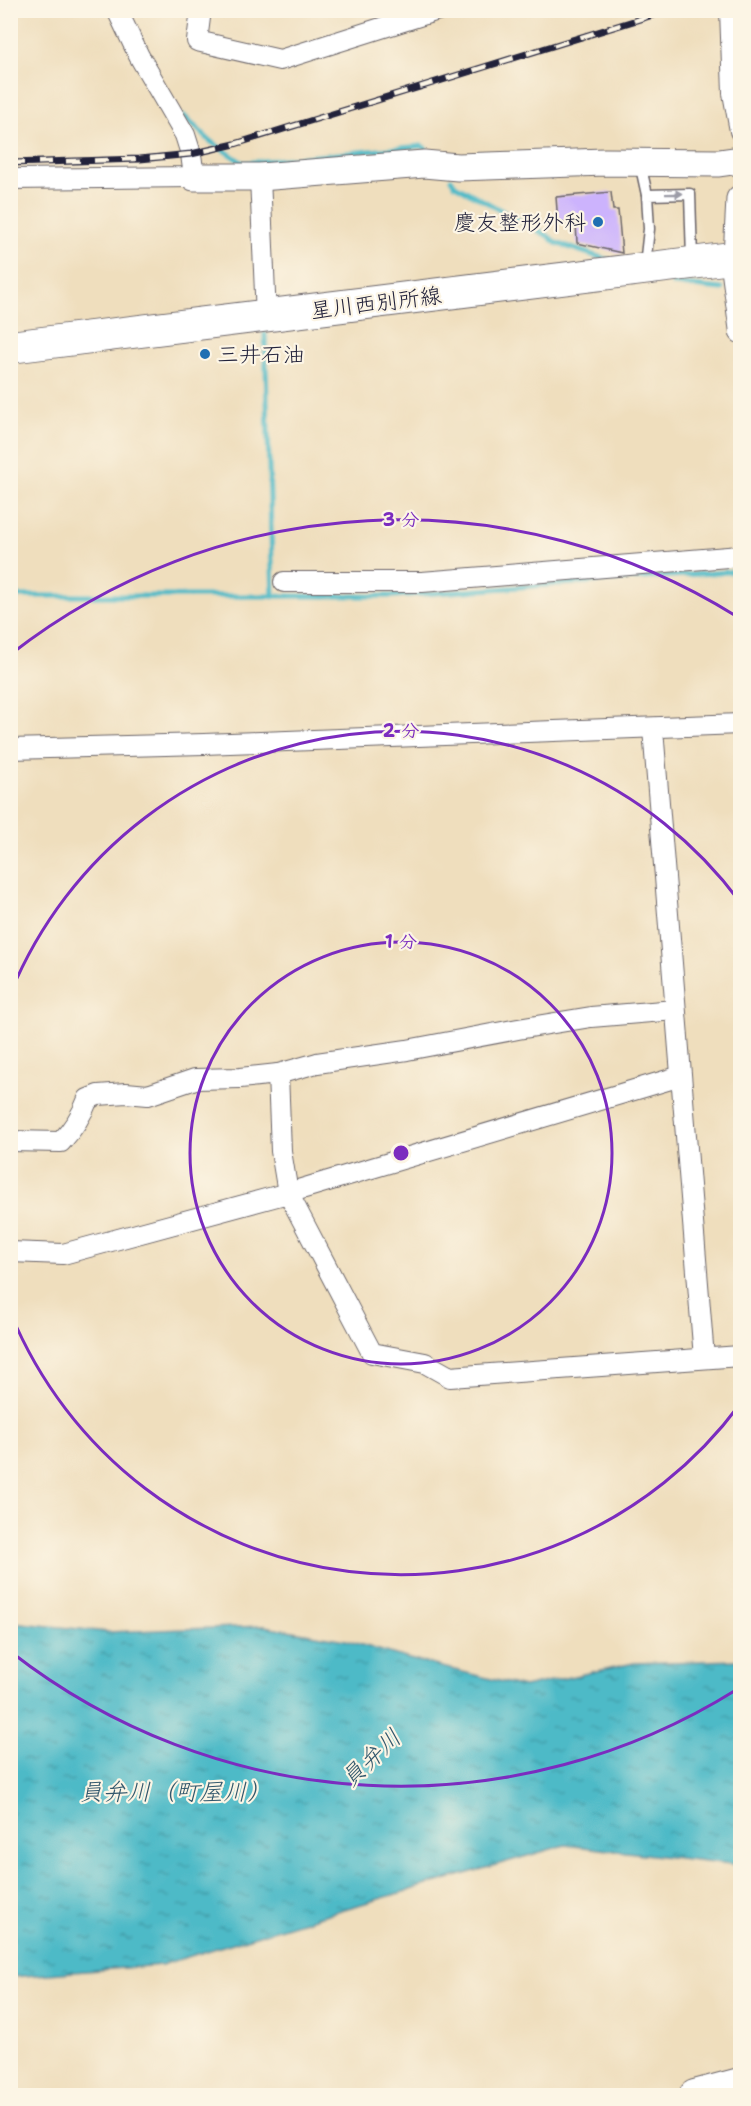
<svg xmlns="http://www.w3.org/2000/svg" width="751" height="2106" font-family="'Shantell Sans','Klee One',sans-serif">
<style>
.water{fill:url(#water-ripples);stroke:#386e81;stroke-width:1.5}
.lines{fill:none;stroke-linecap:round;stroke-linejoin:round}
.stream{stroke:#4dbac7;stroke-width:5}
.building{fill:#ccb3fd}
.lane-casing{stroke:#6a6468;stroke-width:13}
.street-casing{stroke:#6a6468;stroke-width:22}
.secondary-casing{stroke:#6a6468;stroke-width:29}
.primary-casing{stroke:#6a6468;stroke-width:34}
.lane{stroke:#fff;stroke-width:10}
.street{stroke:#fff;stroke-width:20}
.secondary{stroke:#fff;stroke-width:27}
.primary{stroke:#fff;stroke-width:32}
.rail-casing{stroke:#22223b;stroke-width:7}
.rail{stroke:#fcf5e5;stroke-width:4.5;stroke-dasharray:14;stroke-linecap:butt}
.oneway{fill:#9c9ca7}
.ring{fill:none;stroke:#7b2cbf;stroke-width:3}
.poi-dot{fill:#1f6fb2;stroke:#fcf5e5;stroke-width:2}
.labels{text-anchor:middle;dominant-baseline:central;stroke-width:4.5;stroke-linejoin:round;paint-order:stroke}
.poi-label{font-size:22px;fill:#22223b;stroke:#fcf5e5;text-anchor:end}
.street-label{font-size:22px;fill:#22223b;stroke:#fcf5e5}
.water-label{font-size:24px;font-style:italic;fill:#31576c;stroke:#fcf5e5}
.centre{fill:#7b2cbf;stroke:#fcf5e5;stroke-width:3}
.ring-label{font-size:18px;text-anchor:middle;font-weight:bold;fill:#7b2cbf;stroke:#fcf5e5;stroke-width:4.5;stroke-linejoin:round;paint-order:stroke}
</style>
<defs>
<pattern id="water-ripples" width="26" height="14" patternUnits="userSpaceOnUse" patternTransform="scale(1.5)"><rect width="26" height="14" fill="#4dbac7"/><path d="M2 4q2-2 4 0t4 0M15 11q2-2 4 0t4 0" fill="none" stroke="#4097a3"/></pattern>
</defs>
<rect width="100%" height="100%" fill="#fcf5e5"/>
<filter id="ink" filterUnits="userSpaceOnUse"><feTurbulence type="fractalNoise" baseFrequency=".0167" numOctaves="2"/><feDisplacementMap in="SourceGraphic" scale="12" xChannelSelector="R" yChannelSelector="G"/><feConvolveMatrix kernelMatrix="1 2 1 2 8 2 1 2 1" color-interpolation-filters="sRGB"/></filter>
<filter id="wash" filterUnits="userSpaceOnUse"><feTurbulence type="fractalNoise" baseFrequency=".008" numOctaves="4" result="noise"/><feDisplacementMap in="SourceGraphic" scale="24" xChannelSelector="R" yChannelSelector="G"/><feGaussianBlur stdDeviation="1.35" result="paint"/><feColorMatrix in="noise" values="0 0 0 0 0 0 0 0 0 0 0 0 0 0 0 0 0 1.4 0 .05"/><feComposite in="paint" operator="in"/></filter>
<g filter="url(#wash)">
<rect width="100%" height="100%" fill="#efdebd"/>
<path class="water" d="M11,1622L108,1632L264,1626L345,1640L409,1659L524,1687L634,1663L740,1660V1865L565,1845L334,1912L161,1965L11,1977Z"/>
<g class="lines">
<g class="stream">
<path d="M184,116L210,141L243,163L422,146L426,149"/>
<path d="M451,179L455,185L548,236L556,243L608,260"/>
<path d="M673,284L722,289"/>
<path d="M265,334L273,597"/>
<path d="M10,596H394L740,571"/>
</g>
</g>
<g id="blocks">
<path class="building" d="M611,192L613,210H618L622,253L577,243L576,221L558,223L556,197Z"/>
</g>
</g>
<g filter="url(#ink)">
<use href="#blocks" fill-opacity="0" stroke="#6a6468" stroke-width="1.5"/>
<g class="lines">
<g class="lane-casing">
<g id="lane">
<path d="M640,163L647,195"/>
<path d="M645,265L649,229L647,195L690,194L692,259"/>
</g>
</g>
<g class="street-casing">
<g id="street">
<path d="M201,10L197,41L280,60L438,10"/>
<path d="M730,10L733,93L740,131"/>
<path d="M260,177L266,317"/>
<path d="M10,179L194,177L191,154L185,135L139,56L117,10"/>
<path d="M730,258L740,333"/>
<path d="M284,582H422L740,556"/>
<path d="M653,729L704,1358"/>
<path d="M10,749L204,744L740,724"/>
<path d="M278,1074L281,1151L288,1193L372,1353L425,1363L450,1377L740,1356"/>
<path d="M10,1141L61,1142C72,1130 82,1115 88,1099L98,1095L126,1093L148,1095L195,1079L240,1078L278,1074L317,1063L407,1050L518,1029L591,1017L675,1010"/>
<path d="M10,1252L63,1254L288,1193L681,1076"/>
</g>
</g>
<g class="secondary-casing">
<g id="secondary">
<path d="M194,177H260L424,164L458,167L605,162L719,163L740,160"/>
<path d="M737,257L740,199"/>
</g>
</g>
<g class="primary-casing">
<g id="primary">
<path d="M10,347L740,257"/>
<path d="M695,2096L740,2084"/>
</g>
</g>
<use href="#lane" class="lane"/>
<use href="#street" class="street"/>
<use href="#secondary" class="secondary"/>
<use href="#primary" class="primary"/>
<g class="rail-casing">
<path id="rail" d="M10,163L140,159L191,154L235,144L669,10"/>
</g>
<use href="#rail" class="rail"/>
</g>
<defs><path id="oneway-solid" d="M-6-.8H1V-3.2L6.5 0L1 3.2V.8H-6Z" transform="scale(1.5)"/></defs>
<use class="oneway" href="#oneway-solid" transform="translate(674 194) rotate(-1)"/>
</g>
<g class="ring">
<circle cx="401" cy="1153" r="211"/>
<path d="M740 1404A422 422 0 0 1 11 1314M11 992A422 422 0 0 1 740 902"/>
<path d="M736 1690A633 633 0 0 1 11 1652M11 654A633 633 0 0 1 736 616"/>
</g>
<g class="poi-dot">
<circle cx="598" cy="222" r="6"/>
<circle cx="205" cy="354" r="6"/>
</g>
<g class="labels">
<g class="poi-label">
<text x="586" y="222">慶友整形外科</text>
<text x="217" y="354" text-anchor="start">三井石油</text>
</g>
<g class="street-label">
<text transform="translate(376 303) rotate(-7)">星川西別所線</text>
</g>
<g class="water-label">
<text transform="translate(371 1758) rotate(-43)">員弁川</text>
<text x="175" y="1792">員弁川（町屋川）</text>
</g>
</g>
<circle cx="401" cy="1153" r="9" class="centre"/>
<g class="ring-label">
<text x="401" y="526">3 分</text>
<text x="401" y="737">2 分</text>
<text x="401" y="948">1 分</text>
</g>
<rect width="751" height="2106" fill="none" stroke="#fcf5e5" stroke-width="36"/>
</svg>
